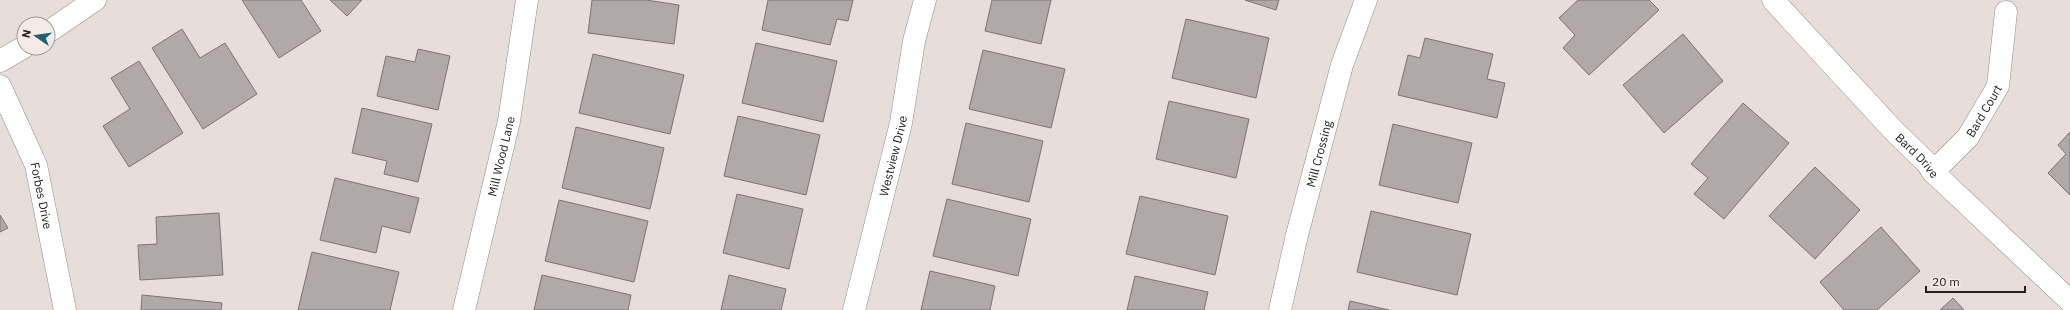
<svg xmlns="http://www.w3.org/2000/svg" width="2070" height="310" font-family="'IBM Plex Sans',sans-serif">
<style>
.building{fill:#b1a9a7;stroke:#7c7472}
.lines{fill:none;stroke-linecap:round;stroke-linejoin:round}
.street-casing{stroke:#948c8a;stroke-width:23}
.street{stroke:#fff;stroke-width:22}
.labels{text-anchor:middle;dominant-baseline:central;stroke-width:4;stroke-linejoin:round;paint-order:stroke}
.street-label{font-size:12px;fill:#23201f;stroke:#f4ebe9}
</style>
<rect width="100%" height="100%" fill="#e7dedc"/>
<g class="building">
<path d="M242,0H301L321,31L279,58Z"/>
<path d="M330,0H362L347,16Z"/>
<path d="M592,0H646L679,5L674,44L588,33Z"/>
<path d="M768,0H853L848,21L837,19L830,45L762,30Z"/>
<path d="M992,0H1051L1041,44L985,31Z"/>
<path d="M1245,0H1279L1276,10Z"/>
<path d="M1578,0H1649L1659,10L1589,75L1563,48L1575,35L1559,18Z"/>
<path d="M1186,19L1269,38L1256,98L1172,78Z"/>
<path d="M182,29L200,58L225,43L257,94L203,129L152,48Z"/>
<path d="M1683,34L1723,81L1664,133L1623,85Z"/>
<path d="M1425,38L1493,54L1487,79L1505,83L1497,118L1398,95L1408,55L1420,58Z"/>
<path d="M756,43L837,61L823,122L742,103Z"/>
<path d="M418,49L450,56L438,110L377,96L386,56L415,62Z"/>
<path d="M983,50L1065,69L1051,128L969,109Z"/>
<path d="M593,54L684,75L670,134L579,113Z"/>
<path d="M139,61L183,133L129,167L103,126L130,109L111,78Z"/>
<path d="M1169,101L1249,119L1236,178L1156,159Z"/>
<path d="M1743,103L1789,143L1724,219L1694,194L1708,178L1691,164Z"/>
<path d="M362,108L432,124L418,182L384,174L387,161L352,153Z"/>
<path d="M738,116L820,135L806,195L724,176Z"/>
<path d="M966,123L1043,141L1029,202L952,184Z"/>
<path d="M1393,124L1472,143L1458,203L1379,185Z"/>
<path d="M576,127L664,148L650,209L562,188Z"/>
<path d="M2070,132V195L2048,173L2066,154L2058,145Z"/>
<path d="M1815,167L1860,210L1815,259L1769,216Z"/>
<path d="M335,178L419,198L410,233L382,226L376,253L320,240Z"/>
<path d="M737,194L803,209L789,269L723,253Z"/>
<path d="M1140,196L1228,216L1215,275L1126,254Z"/>
<path d="M947,199L1031,219L1018,276L933,256Z"/>
<path d="M559,200L648,221L634,282L545,261Z"/>
<path d="M1371,211L1471,234L1457,295L1357,272Z"/>
<path d="M219,213L223,275L140,280L138,245L157,244L156,217Z"/>
<path d="M0,215L8,228L0,232Z"/>
<path d="M1881,227L1920,271L1877,310H1844L1820,282Z"/>
<path d="M312,252L399,272L390,310H298Z"/>
<path d="M930,271L995,286L990,310H921Z"/>
<path d="M542,275L631,295L628,310H534Z"/>
<path d="M729,275L786,289L781,310H721Z"/>
<path d="M1135,276L1208,292L1204,310H1127Z"/>
<path d="M142,295L222,303L221,310H141Z"/>
<path d="M1953,298L1964,310H1940Z"/>
<path d="M1350,301L1389,310H1348Z"/>
</g>
<g class="lines">
<g class="street-casing">
<g id="street">
<path id="s1" d="M1773,0L1894,131L1927,163L1933,172L2070,301"/>
<path d="M48,32L95,0"/>
<path d="M0,61L24,47"/>
<path id="s2" d="M0,86L36,165L65,310"/>
<path id="s3" d="M1933,172L1968,137L1998,86L2006,12"/>
<path id="s4" d="M464,310L509,121L527,0"/>
<path id="s5" d="M854,310L901,123L914,41L925,0"/>
<path id="s6" d="M1280,310L1297,235L1342,65L1366,0"/>
</g>
</g>
<use href="#street" class="street"/>
</g>
<g class="labels">
<g class="street-label">
<text stroke="none"><textPath href="#s3" startOffset="80">Bard Court</textPath></text>
<text stroke="none"><textPath href="#s6" startOffset="161">Mill Crossing</textPath></text>
<text stroke="none"><textPath href="#s1" startOffset="212">Bard Drive</textPath></text>
<text stroke="none"><textPath href="#s4" startOffset="158">Mill Wood Lane</textPath></text>
<text stroke="none"><textPath href="#s5" startOffset="159">Westview Drive</textPath></text>
<text stroke="none"><textPath href="#s2" startOffset="118">Forbes Drive</textPath></text>
</g>
</g>
<g transform="translate(36 36) rotate(283)"><circle r="19" fill="#f4ebe9" stroke="#a09a98"/>
<path d="M0-3L7 15L0 10L-7 15Z" fill="#1c6273"/>
<text y="-6" font-size="11" font-weight="bold" text-anchor="middle" fill="#23201f">N</text>
</g>
<path d="M1926 286v6h99v-6" fill="none" stroke="#23201f" stroke-width="2"/>
<text x="1932" y="286" font-size="12" fill="#23201f" stroke="#f4ebe9" stroke-width="3" paint-order="stroke">20 m</text>
</svg>
